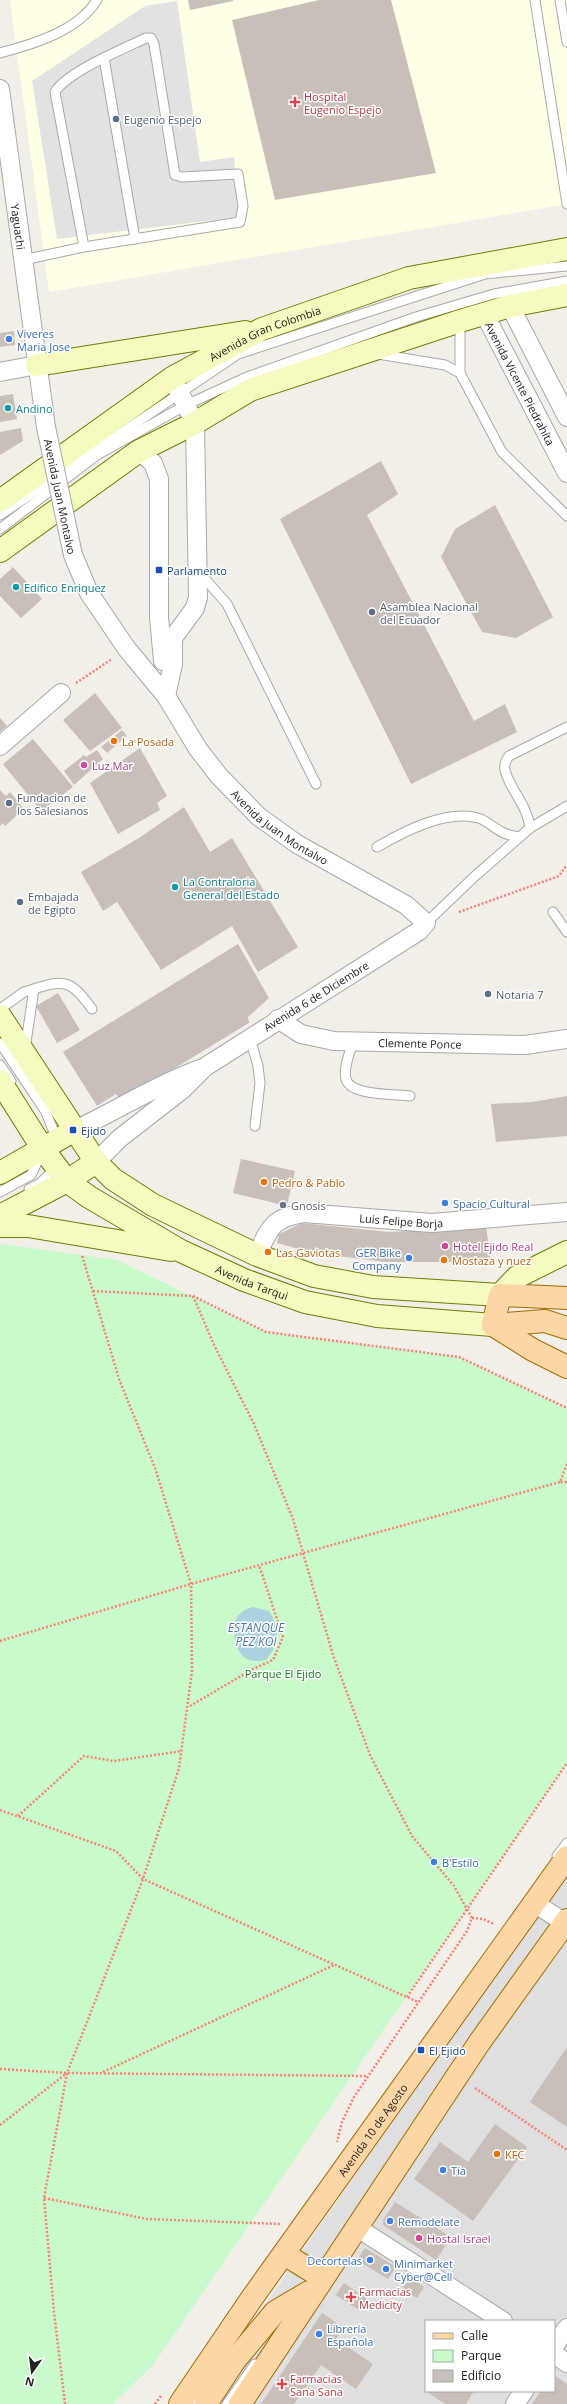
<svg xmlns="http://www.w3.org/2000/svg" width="567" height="2404" font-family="'Open Sans',sans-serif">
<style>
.residential{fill:#e0dfdf;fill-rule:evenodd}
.education{fill:#ffffe5}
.park{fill:#c8facc}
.parking{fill:#e2e2e2}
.water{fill:#aad3df}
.building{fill:#c7bfb8}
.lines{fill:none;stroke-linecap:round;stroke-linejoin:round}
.service-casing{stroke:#a9a9a9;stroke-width:11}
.minor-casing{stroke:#a9a9a9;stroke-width:20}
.secondary-casing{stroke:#707d05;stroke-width:24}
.primary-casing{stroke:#a06b00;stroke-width:24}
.path{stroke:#fa8072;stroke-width:2.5;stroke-dasharray:2 2;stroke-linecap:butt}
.service{stroke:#fff;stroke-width:9}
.minor{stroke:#fff;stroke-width:18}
.secondary{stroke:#f7fabf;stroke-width:22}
.primary{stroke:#fcd6a4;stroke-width:22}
.minor-bridge-casing{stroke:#a9a9a9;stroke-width:20;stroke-linecap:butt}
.minor-bridge{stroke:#fff;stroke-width:18}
.health-dot{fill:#e0444e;stroke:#fff;stroke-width:1.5}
.service-dot{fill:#5c6f8a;stroke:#fff;stroke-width:1.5}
.shop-dot{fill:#3f7fe0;stroke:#fff;stroke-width:1.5}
.culture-dot{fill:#0f9aa8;stroke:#fff;stroke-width:1.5}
.transit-dot{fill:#1a4fb4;stroke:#fff;stroke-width:1.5}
.food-dot{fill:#e8710a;stroke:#fff;stroke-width:1.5}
.hotel-dot{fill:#d1479c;stroke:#fff;stroke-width:1.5}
.worship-dot{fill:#6b7280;stroke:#fff;stroke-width:1.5}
.labels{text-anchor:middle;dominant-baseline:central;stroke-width:3;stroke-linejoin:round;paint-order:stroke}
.health-label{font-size:11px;fill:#be3a42;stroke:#fff;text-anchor:start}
.service-label{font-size:11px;fill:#4e5e75;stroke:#fff;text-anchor:start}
.street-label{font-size:11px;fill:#222;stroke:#fff}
.shop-label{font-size:11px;fill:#366cbe;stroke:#fff;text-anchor:start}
.culture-label{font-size:11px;fill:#0d838f;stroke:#fff;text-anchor:start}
.transit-label{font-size:11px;fill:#164399;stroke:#fff;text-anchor:start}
.food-label{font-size:11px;fill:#c56008;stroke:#fff;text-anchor:start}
.hotel-label{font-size:11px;fill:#b23c85;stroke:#fff;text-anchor:start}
.worship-label{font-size:11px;fill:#5b616d;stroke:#fff;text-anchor:start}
.park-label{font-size:11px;fill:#0c8416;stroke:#fff}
.water-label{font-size:12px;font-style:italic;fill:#4a7aab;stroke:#fff}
</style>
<rect width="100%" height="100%" fill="#f2efe9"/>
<path class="residential" d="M567,1870V2404H196ZM426,2321H554V2391H426Z"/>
<path class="education" d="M10,0H567V204L49,292Z"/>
<path class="park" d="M3,1244L117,1260L266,1332L459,1357L567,1409V1763L153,2365L113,2404H0V1246Z"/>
<path class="parking" d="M177,1L200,162L234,157L240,217L57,239L32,81L145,6Z"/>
<path class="water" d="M253,1607L269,1611C280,1627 279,1646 266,1660C260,1661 253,1662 247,1659C235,1653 232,1632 236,1620C239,1612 246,1609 253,1607Z"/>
<g class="building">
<path d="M188,0H233V1L190,10Z"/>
<path d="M319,0H391L436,173L275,200L232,20Z"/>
<path d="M14,331L15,345L0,347V333Z"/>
<path d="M13,394L17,419L0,422V396Z"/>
<path d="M21,428L23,441L0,455V432Z"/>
<path d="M381,461L398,494L367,515L474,721L505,704L517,732L411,784L280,519Z"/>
<path d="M495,505L553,617L516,638L482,632L441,557L455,529Z"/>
<path d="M13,567L42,599L21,618L0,596V579Z"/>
<path d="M95,693L122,728L90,751L63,720Z"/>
<path d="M0,718L7,726L0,732Z"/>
<path d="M122,730L127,736L107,753L101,747Z"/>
<path d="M33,739L73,787L41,811L3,764Z"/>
<path d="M140,748L167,796L157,803L160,810L118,834L90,783Z"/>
<path d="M97,750L103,759L74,785L64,771L84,755L86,757Z"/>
<path d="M0,790L6,796L10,792L24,809L5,826L3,823L0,826Z"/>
<path d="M184,807L210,852L232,838L298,947L258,972L232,926L161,970L117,902L103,911L81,872L139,838Z"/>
<path d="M238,944L269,998L248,1017L249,1023L121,1101L116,1094L97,1106L63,1052Z"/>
<path d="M58,993L80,1030L57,1043L36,1006Z"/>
<path d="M567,1096V1136L496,1142L491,1104L532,1102Z"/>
<path d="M241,1159L295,1171L287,1206L233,1193Z"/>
<path d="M302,1223L389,1232L486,1226L491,1262H386L313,1253L277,1243L279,1234Z"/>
<path d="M567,2047V2127L530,2102Z"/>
<path d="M495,2124L527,2147L473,2221L414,2179L440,2142L468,2162Z"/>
<path d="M395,2202L451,2237L436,2260L383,2225V2220Z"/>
<path d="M365,2248L396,2267L388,2279L357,2260Z"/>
<path d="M410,2277L424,2287L417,2298L402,2289Z"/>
<path d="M344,2283L367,2299L359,2310L336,2295Z"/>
<path d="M322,2313L344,2328L336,2339L373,2364L356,2389L321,2365L294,2404H261Z"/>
<path d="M554,2375L567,2384V2404H532L541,2391H554Z"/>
<path d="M426,2391H474L466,2404H445Z"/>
</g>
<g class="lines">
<g class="service-casing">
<g id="service">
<path d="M535,0L567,204"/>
<path d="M560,0L567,42"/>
<path d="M0,53C34,44 78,31 97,0"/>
<path d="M104,58L135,239"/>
<path d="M23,260L84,247L240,222L243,206L238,174L182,177L175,175L154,44L151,38H146C123,49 67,72 55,92L84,247"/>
<path d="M460,321V373"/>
<path d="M378,354L445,365L460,373L502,452L567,516"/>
<path d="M0,515L238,354L485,274L567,266"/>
<path d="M0,529L97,455L186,405L247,377L416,317L494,294L567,281"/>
<path d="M199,572L227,604L316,784"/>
<path d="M530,828L567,806"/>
<path d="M377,847C403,832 446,809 478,818C486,820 494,828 502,832C507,835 513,836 519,837"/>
<path d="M553,912L567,932"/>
<path d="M426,923L474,877L530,828C527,803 509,789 505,770C504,765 506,760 509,756L567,727"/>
<path d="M34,989C66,978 72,982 92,1009"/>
<path d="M0,1009L24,992L34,989L25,1049"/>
<path d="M250,1038L258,1066L260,1083L255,1126"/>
<path d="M353,1042C350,1052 343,1068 346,1079C350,1096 395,1094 410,1096"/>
<path d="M0,1043L46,1112L57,1140"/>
<path d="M0,1065L11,1081"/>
<path d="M29,1189L39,1184L57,1167"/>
<path d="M0,1192L31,1175L41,1154"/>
<path d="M557,1856L567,1843"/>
<path d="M194,2404L202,2390"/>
<path d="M227,2404L255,2364"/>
</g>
</g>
<g class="minor-casing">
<g id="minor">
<path id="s1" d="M0,89L46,427"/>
<path d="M510,306L567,417"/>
<path id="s2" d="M485,315L567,473"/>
<path d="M0,372L37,365"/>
<path d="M139,451L153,463L159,479V617L163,661"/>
<path id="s3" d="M73,555L89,593L127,649L166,696L198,749L219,776L258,816L297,844L406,905L426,923L419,931L205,1067L183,1089L120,1138L96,1162"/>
<path d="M166,696L173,664V638L195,608L198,597L195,423L172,378"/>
<path d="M0,746L61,693"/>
<path id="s4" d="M278,1019L301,1034L334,1041L525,1045L567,1039"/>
<path d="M73,1131C116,1111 156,1085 200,1069"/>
<path id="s5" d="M257,1255C270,1227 272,1218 304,1213L432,1223L567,1212"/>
<path d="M534,1903L567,1924"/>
<path d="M356,2227L503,2321"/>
<path d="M554,2346L567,2328"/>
<path d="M554,2354L567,2363"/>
<path d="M515,2404L524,2391"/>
</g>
</g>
<g class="secondary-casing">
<g id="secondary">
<path d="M37,365L245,332"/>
<path id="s6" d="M0,501L172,378L262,329L409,278L567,249"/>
<path d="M0,551L139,451L195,423L250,390L460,321L510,306L567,295"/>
<path d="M0,1016L96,1162L113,1179L153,1205L257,1255L314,1276L373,1287L500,1295L517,1277L567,1252"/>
<path id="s7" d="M0,1081L43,1149L67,1181L89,1197L181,1251L244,1280L305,1302L377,1316L493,1325"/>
<path d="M0,1173L73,1131"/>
<path d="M0,1216L67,1181L96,1162"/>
<path d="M0,1226H28L171,1250"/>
</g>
</g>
<g class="primary-casing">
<g id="primary">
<path d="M493,1325L500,1295L567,1298"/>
<path d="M493,1325L533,1350L567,1367"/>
<path d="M493,1325L545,1321L567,1328"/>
<path d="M284,2254L323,2278"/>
<path id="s8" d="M180,2404L252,2298L567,1857"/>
<path d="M206,2404L235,2360L275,2312L309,2292"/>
<path d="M240,2404L479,2043L567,1920"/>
</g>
</g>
<g class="path">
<path d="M76,683L112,659"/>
<path d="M459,912L559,876L567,865"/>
<path d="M93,1291L193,1296L266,1332L459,1357L567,1408"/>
<path d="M193,1296L215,1347L254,1424L293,1519L333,1655L370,1755L412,1836L454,1886L472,1918L467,1931L354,2097L342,2122L337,2142"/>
<path d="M567,1464L560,1482H567"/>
<path d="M0,1641L191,1584L560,1482"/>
<path d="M190,1706L253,1669L273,1660L283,1637L259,1565"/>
<path d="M0,1810L116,1851L143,1879L418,2002"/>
<path d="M18,1816L84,1756L114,1761L182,1751"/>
<path d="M472,1918L483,1919L494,1924"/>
<path d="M407,1997L567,1763"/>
<path d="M0,2069L67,2073L367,2076"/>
<path d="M103,2072L334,1965"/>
<path d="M475,2088L567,2150"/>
<path d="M0,2125L67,2073"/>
<path d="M44,2198L147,2219L281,2224"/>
<path d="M65,2404L54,2312L44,2198L67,2073L143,1879L179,1768L192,1671L191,1584L155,1468L119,1379L82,1255"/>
<path d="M155,2404L161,2396"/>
</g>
<use href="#service" class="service"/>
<use href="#minor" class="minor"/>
<use href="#secondary" class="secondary"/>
<use href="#primary" class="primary"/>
<g class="minor-bridge-casing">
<g id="minor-bridge">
<path id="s9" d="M46,427L73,555"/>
</g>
</g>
<use href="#minor-bridge" class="minor-bridge"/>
</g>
<g class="health-dot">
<path d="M293 96h4v4h4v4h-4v4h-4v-4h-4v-4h4z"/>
<path d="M349 2291h4v4h4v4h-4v4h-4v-4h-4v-4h4z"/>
<path d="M280 2378h4v4h4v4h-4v4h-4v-4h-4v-4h4z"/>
</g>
<g class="service-dot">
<circle cx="116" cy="119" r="4"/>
<circle cx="372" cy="612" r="4"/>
<circle cx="9" cy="803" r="4"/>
<circle cx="20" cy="902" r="4"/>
<circle cx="488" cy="994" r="4"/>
</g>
<g class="shop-dot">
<circle cx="9" cy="339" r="4"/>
<circle cx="445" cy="1203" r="4"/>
<circle cx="409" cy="1258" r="4"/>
<circle cx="434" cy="1862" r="4"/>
<circle cx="443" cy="2170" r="4"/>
<circle cx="390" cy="2221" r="4"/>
<circle cx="370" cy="2260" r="4"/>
<circle cx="386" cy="2269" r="4"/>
<circle cx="319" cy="2334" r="4"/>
</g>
<g class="culture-dot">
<circle cx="8" cy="408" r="4"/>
<circle cx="16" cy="587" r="4"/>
<circle cx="175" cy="887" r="4"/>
</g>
<g class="transit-dot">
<rect x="155" y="566" width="8" height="8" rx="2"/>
<rect x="69" y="1126" width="8" height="8" rx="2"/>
<rect x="417" y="2046" width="8" height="8" rx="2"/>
</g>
<g class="food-dot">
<circle cx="114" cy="741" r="4"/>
<circle cx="264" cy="1182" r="4"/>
<circle cx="268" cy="1252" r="4"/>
<circle cx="444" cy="1260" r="4"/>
<circle cx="497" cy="2154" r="4"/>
</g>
<g class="hotel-dot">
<circle cx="84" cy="765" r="4"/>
<circle cx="445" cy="1246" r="4"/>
<circle cx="419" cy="2238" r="4"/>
</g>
<circle class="worship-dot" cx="283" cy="1205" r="4"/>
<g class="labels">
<g class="health-label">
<text x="304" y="96">Hospital<tspan x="304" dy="13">Eugenio Espejo</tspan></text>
<text x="359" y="2291">Farmacias<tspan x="359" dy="13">Medicity</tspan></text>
<text x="290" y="2378">Farmacias<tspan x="290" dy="13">Sana Sana</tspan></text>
</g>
<g class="service-label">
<text x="124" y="119">Eugenio Espejo</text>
<text x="380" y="606">Asamblea Nacional<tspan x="380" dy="13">del Ecuador</tspan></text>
<text x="17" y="797">Fundacion de<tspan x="17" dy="13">los Salesianos</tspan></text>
<text x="28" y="896">Embajada<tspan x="28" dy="13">de Egipto</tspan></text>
<text x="496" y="994">Notaria 7</text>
</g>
<g class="street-label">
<text stroke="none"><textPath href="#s1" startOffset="139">Yaguachi</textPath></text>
<text stroke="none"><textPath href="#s6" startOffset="315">Avenida Gran Colombia</textPath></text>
<text stroke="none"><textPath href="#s2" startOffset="77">Avenida Vicente Piedrahíta</textPath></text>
<text stroke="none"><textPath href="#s9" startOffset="71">Avenida Juan Montalvo</textPath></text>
<text stroke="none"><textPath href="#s3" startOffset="346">Avenida Juan Montalvo</textPath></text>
<text transform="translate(316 996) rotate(-32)">Avenida 6 de Diciembre</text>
<text stroke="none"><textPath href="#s4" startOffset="147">Clemente Ponce</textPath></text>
<text stroke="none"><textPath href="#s5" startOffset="165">Luis Felipe Borja</textPath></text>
<text stroke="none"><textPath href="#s7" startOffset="332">Avenida Tarqui</textPath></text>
<text stroke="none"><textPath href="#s8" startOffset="335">Avenida 10 de Agosto</textPath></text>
</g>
<g class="shop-label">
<text x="17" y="333">Viveres<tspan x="17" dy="13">Maria Jose</tspan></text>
<text x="453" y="1203">Spacio Cultural</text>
<text x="401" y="1252" text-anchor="end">GER Bike<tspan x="401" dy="13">Company</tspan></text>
<text x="442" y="1862">B'Estilo</text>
<text x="451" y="2170">Tía</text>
<text x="398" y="2221">Remodelate</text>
<text x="362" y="2260" text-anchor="end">Decortelas</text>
<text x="394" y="2263">Minimarket<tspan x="394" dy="13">Cyber@Cell</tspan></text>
<text x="327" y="2328">Librería<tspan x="327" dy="13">Española</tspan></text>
</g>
<g class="culture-label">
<text x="16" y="408">Andino</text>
<text x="24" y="587">Edifico Enriquez</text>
<text x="183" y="881">La Contraloria<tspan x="183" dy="13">General del Estado</tspan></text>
</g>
<g class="transit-label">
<text x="167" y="570">Parlamento</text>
<text x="81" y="1130">Ejido</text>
<text x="429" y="2050">El Ejido</text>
</g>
<g class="food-label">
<text x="122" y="741">La Posada</text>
<text x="272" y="1182">Pedro &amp; Pablo</text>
<text x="276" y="1252">Las Gaviotas</text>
<text x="452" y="1260">Mostaza y nuez</text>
<text x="505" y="2154">KFC</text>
</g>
<g class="hotel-label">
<text x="92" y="765">Luz Mar</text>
<text x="453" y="1246">Hotel Ejido Real</text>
<text x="427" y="2238">Hostal Israel</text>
</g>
<g class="worship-label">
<text x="291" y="1205">Gnosis</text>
</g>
<g class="park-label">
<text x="283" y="1673">Parque El Ejido</text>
</g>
<g class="water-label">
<text x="256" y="1627">ESTANQUE<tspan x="256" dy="14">PEZ KOI</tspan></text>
</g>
</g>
<rect x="425" y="2320" width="130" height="72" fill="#ffffff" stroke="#a7a7a7"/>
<rect x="433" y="2333" width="20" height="6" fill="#fcd6a4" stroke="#a7a7a7"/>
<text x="461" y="2340" font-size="12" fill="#222222">Calle</text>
<rect x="433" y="2350" width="20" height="12" fill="#c8facc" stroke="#a7a7a7"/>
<text x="461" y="2360" font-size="12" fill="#222222">Parque</text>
<rect x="433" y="2370" width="20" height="12" fill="#c7bfb8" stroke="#a7a7a7"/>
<text x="461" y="2380" font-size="12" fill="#222222">Edificio</text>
<g transform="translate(32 2372) rotate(194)" stroke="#ffffff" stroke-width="3" paint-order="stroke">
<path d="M0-3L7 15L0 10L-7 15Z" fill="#222222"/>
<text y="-6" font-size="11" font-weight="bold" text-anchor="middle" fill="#222222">N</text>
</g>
</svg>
